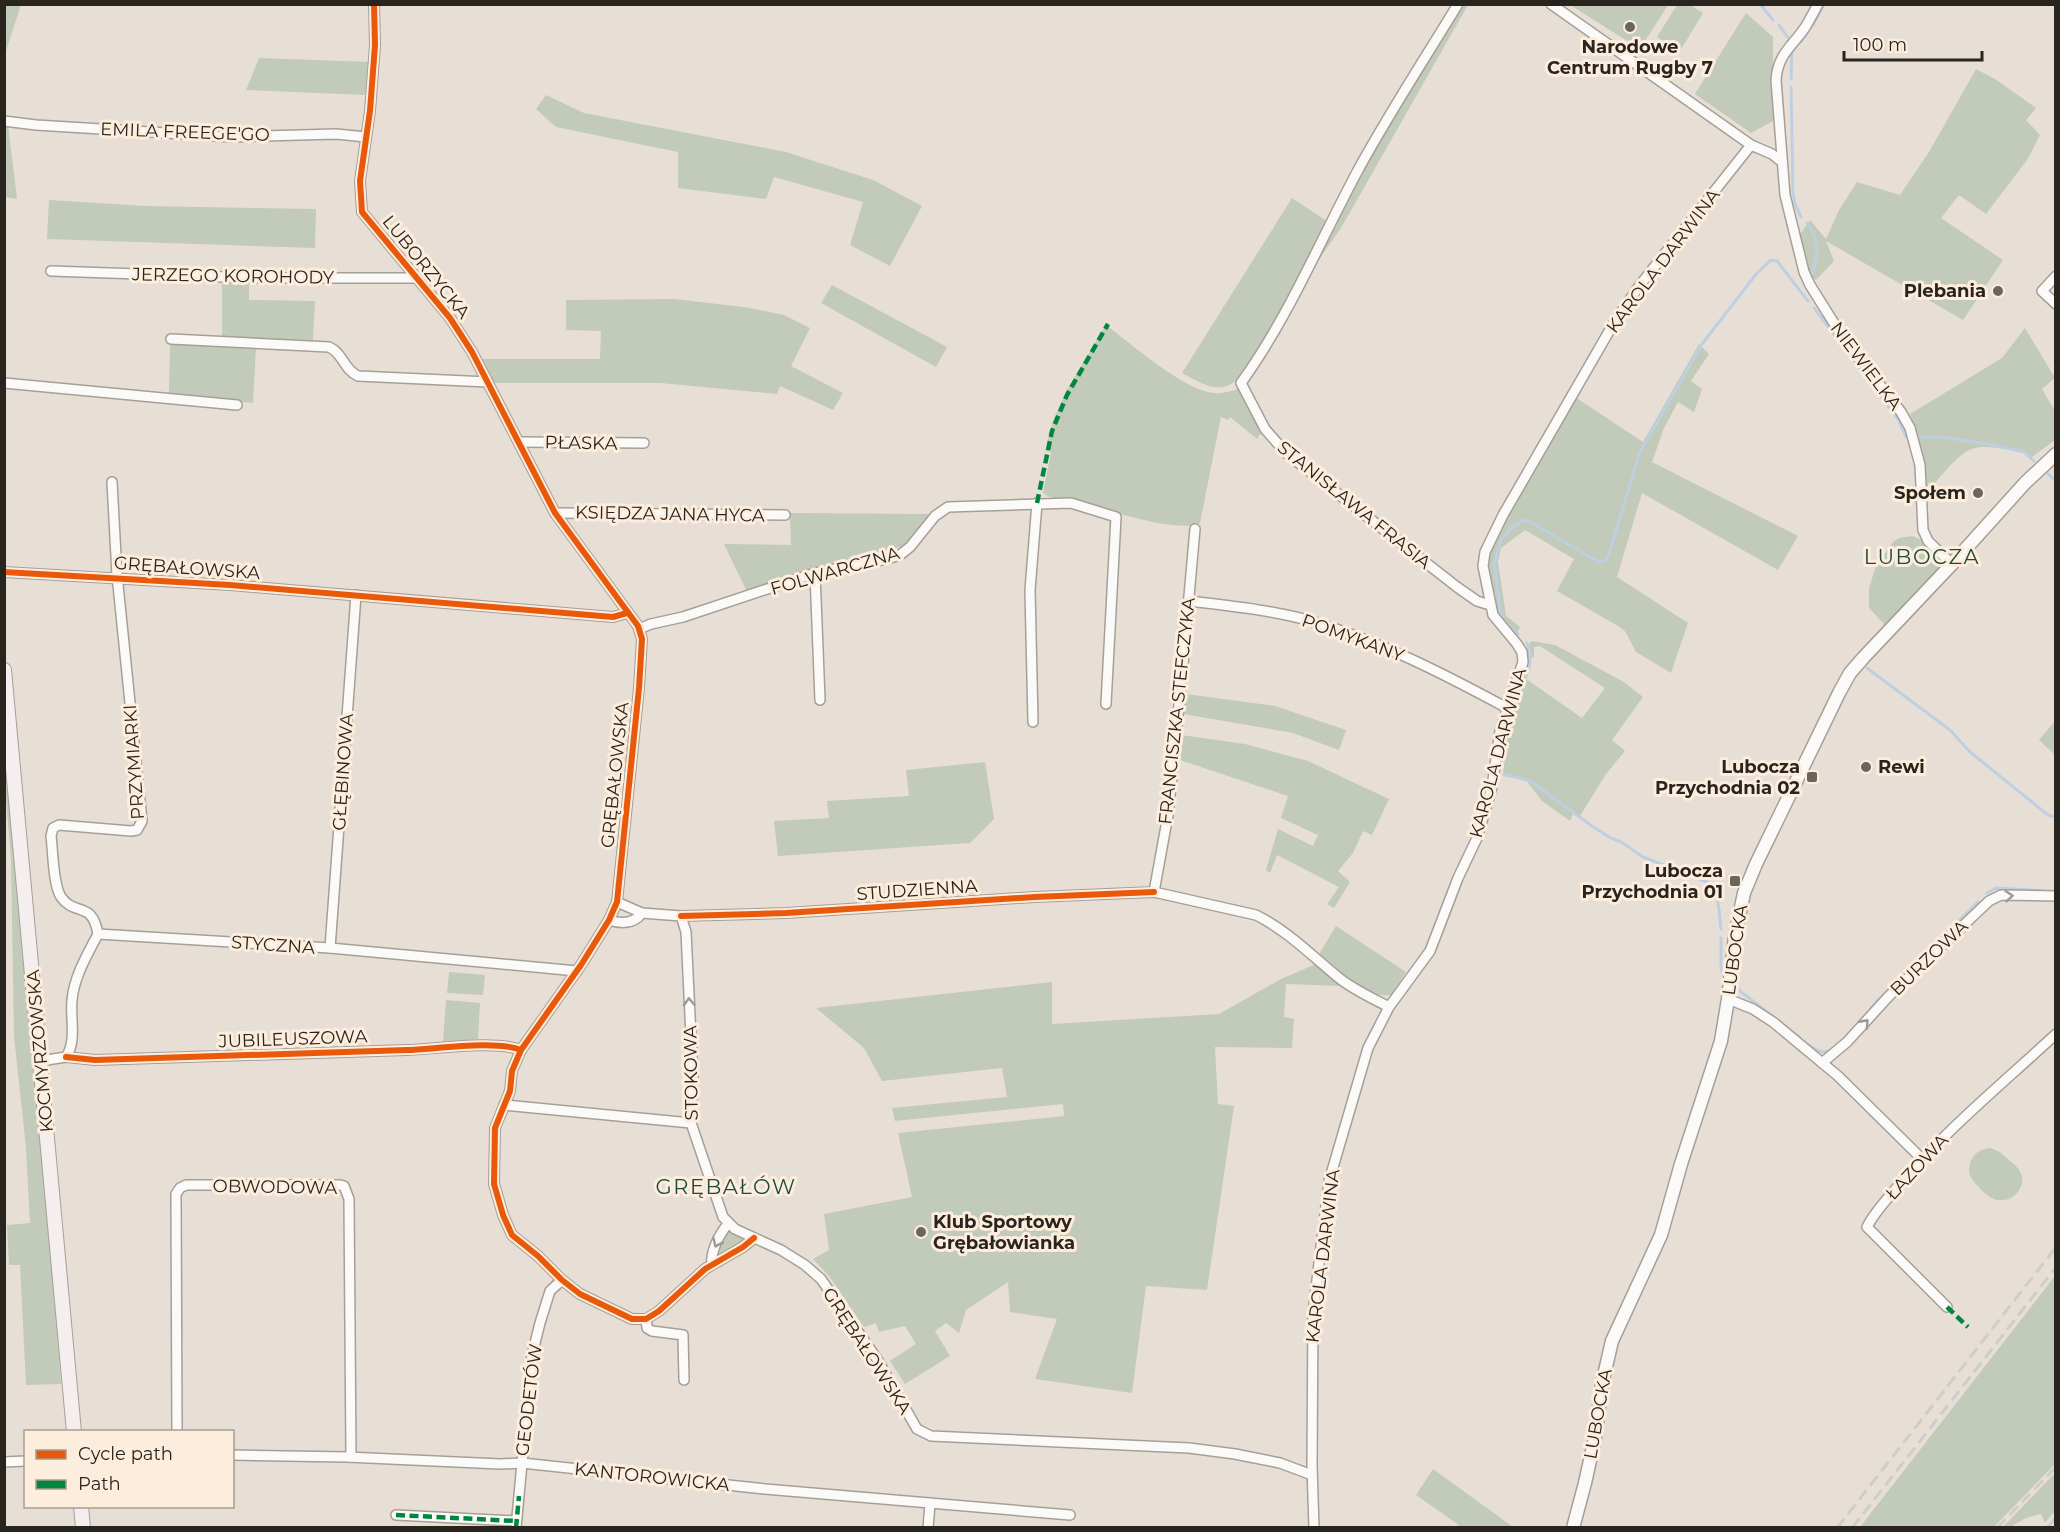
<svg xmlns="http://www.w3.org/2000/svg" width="2060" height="1532" font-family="Montserrat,sans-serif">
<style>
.green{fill:#c2cab9}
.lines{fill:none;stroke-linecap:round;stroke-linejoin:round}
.stream{stroke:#bdd0e1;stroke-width:3}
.minor-casing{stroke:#a69f98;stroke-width:12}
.tertiary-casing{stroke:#a69f98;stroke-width:15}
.secondary-casing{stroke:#a69f98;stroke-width:16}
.minor{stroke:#fbfaf9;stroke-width:9}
.tertiary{stroke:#fbfaf9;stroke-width:12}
.secondary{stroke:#f4efee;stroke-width:14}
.rail{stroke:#cfcdcb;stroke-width:3;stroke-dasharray:12 6;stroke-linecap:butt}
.quiet{stroke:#00873e;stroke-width:4.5;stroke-dasharray:9 4.5;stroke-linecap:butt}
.cycleway-casing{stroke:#fceddc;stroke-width:10}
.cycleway{stroke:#e8590c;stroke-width:6}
.oneway{stroke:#9d9a96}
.poi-dot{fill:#6c655e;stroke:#fceddc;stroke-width:2}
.labels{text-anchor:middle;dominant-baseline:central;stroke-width:6;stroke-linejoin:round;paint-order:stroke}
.poi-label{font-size:18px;font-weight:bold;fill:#2a241e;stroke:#fceddc;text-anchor:end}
.street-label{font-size:18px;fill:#2a241e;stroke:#fceddc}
.quarter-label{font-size:21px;letter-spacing:1.5px;fill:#1b4c3b;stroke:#fceddc}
</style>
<rect width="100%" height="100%" fill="#e7dfd6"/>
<g class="green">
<path d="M5,4L21,5L5,54L4,5Z"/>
<path d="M1460,5H1468L1341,228L1308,275L1344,200Z"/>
<path d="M1570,5H1668L1640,49Z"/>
<path d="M1677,5H1690L1703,13L1680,51L1657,37Z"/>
<path d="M1746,13L1773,37V121L1751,133L1695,94Z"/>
<path d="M259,58L371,62L365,95L246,90Z"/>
<path d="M1976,69L1995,79L2036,108L2026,120L2040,135L2027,160L1986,214L1959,195L1941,218L2003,260L1963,320L1826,241L1834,261L1816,280L1810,277L1799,236L1810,220L1826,239L1839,210L1857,182L1900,195L1929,152Z"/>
<path d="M546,95L584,113L786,152L873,180L922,206L890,266L850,245L863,202L774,177L766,199L678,188V152L556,127L536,109Z"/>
<path d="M5,125H8L17,199L5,197Z"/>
<path d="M1292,198L1328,222L1290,299L1243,374C1222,397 1206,386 1182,373Z"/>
<path d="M49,200L145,206L316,209L315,248L47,239Z"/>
<path d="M222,281H249V300L315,301L313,340L222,339Z"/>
<path d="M832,285L947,347L936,367L821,303Z"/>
<path d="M674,299L744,307L784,315L810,328L791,366L843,393L833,410L780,386L777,394L660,383H492L481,359H600L601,331L566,330V300Z"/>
<path d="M1106,325C1130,343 1186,392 1215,393C1223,394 1230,391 1238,389L1260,426L1262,432L1257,439L1230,417L1228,420L1221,417L1200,523C1176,534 1101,508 1074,500C1063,498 1052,500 1043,493L1051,452L1045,451L1054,418L1068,388Z"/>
<path d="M2025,328L2055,378L2042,389L2055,411V440L2032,457C2025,450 2015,450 2006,449C1995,448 1983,445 1972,449C1958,453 1938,480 1928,491C1921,465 1922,439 1910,414L2002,358Z"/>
<path d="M170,344L256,348L253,403L169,394Z"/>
<path d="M1699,344L1709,354L1691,381L1702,389L1694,412L1678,402L1664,428L1652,462L1798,536L1778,570L1642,493L1617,577L1688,623L1671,673L1636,652L1625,631L1618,626L1557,591L1574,559L1525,530L1501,548L1498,562L1506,616L1520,627L1515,636L1492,605L1496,595L1486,588L1488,559L1495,541L1575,397L1643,442Z"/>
<path d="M790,513L929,514L904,546L812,569L747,592L724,544L791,545Z"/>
<path d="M1912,536C1925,539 1935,555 1939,568L1886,626L1869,608V588L1876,566L1893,542L1899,538Z"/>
<path d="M1532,641L1555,645L1624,682L1643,697L1612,740L1625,751L1606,774L1580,816L1574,812L1570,821L1542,801L1526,780L1503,776L1510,708L1522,676L1582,718L1605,688L1540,646L1534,647V657H1527L1525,649Z"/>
<path d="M1186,694L1275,706L1346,730L1339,750L1293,733L1183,714Z"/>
<path d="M2055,721V755L2039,740Z"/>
<path d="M1181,735L1245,744L1308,761L1389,799L1372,835L1363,831L1353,853L1338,871L1350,882L1334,908L1327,904L1339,887L1277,855L1270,873L1266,870L1278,829L1313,846L1318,835L1281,818L1288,796L1177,759Z"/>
<path d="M4,746L39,1098L35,1100L37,1112H40L61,1384L26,1385L20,1265H9L7,1225L30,1223L26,1148L14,1036L11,859L5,788Z"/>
<path d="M985,762L994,819L970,843L778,856L774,821L829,818L827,801L909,796L906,770Z"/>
<path d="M1336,926L1406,972L1391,995C1362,999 1339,971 1319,954Z"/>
<path d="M1316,964L1343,986L1286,984L1284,1017L1294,1019L1292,1048L1215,1047L1218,1104L1234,1106L1207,1290L1146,1286L1132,1393L1035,1379L1057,1319L1010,1312L1008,1282L966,1310L959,1333L946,1323L935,1331L950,1356L905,1384L890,1361L916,1344L905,1326L879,1332L876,1323L864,1327L829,1276L813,1259L829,1250L824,1214L912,1197L898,1133L1064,1116L1063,1104L895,1121L892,1108L1007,1097L1002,1068L882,1081L864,1048L816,1008L1052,982V1024L1219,1014L1281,979Z"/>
<path d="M449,972L485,975L483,995L447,993Z"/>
<path d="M446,1000L480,1003L478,1039L443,1042Z"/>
<path d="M1990,1148C1998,1150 2003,1154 2009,1160C2012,1163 2017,1166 2019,1170C2029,1184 2014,1203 1998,1200C1988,1199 1976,1185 1970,1176C1967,1161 1974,1150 1990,1148Z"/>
<path d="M727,1231L744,1238V1240L718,1255L717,1252Z"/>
<path d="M2055,1276V1464L1994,1527H1860Z"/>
<path d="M1433,1469L1513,1527H1457L1459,1525L1416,1495Z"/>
<path d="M2055,1473V1511L2045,1523L2041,1514L2026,1518L2010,1527H2003Z"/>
</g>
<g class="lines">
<g class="stream">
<path d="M1760,4L1773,20"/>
<path d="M1779,25L1789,39"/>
<path d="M1813,25L1824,4"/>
<path d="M1801,42L1808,32"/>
<path d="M1791,79L1792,50"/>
<path d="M1791,87L1793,193L1795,204L1801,217"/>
<path d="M1807,223C1820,239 1818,256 1812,274"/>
<path d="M1814,308L1898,419L1906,437H1940L1988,444L2024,452L2034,461"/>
<path d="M2048,474L2056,481"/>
<path d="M1518,634L1506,623L1501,613L1494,563L1501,540L1513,527L1522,521L1527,520L1599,562L1605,561L1609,554L1640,452L1702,344L1757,273L1771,260L1777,261L1808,301"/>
<path d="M1867,668L1950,730L1970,752L2048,815L2056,817"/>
<path d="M1512,707C1520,689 1538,662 1527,643"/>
<path d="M1502,762L1510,714"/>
<path d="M1504,774L1530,781L1592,826L1609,837L1621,842L1643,857L1707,882C1720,893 1719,914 1721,929"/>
<path d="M1987,893L1996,888L2044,891"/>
<path d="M1721,938V968L1725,978"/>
<path d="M1736,976L1737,987L1740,991L1799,1037"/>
<path d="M1865,1016L1878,1000L1978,902"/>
<path d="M1807,1044C1815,1050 1824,1055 1833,1049"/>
</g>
<g class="minor-casing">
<g id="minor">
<path d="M374,4L375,45L370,111L360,181L362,212L450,318L472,352L555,513L638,626L642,639L639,688L617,902L609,920L581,965L521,1050L512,1071L510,1091L495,1128L494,1184L503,1215L512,1235L538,1256L562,1280L580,1294L632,1319H646L659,1311L705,1269L743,1247L754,1238"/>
<path d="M1458,4C1424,60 1388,115 1357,172C1319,243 1288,318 1241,383L1265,429L1286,453L1457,587L1477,601L1490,605"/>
<path d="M1551,4L1751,145L1772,154L1782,162"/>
<path d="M1818,4C1814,12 1810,19 1806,26C1793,46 1778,53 1776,80L1785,195L1804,272L1810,285L1842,336L1901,412L1910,428L1920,465L1923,530L1928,541L1952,564"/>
<path d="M4,121L36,125L231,137L336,134L366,137"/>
<path d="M51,271L256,278H416"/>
<path d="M2056,276L2042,291L2056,304"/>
<path d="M171,339L329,347C343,353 344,370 358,376L488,382"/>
<path d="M4,383L237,405"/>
<path d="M519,442L644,443"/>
<path d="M555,513L785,515"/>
<path d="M4,572L230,585L613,617L627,613"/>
<path d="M815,573L820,700"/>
<path d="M1189,601C1230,606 1271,610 1311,621C1380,641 1444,674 1507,708"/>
<path d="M639,629L651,624L683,617L815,573L887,559L900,555L910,547L935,516L948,507L1071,503L1116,517L1106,704"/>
<path d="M1033,722L1030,590L1037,503"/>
<path d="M1154,892L1168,815L1182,675L1195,529"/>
<path d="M617,902L642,913L681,916L786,913L1035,897L1154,892L1256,915C1288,931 1312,956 1339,978C1354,990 1372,998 1389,1007"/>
<path d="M681,916L686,932L693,1078L691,1123L723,1217L735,1229L781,1250L805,1265L821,1279L877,1359L917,1429L931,1436L1189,1448L1235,1454L1280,1463L1312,1475"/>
<path d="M609,920C621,924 634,924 642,913"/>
<path d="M98,934C92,900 75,917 61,897C53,885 53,851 51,836L53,828L59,825L131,831L137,830L142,821L117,575L112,482"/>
<path d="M330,948L356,595"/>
<path d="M1728,999L1753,1009L1773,1022L1838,1076L1922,1159"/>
<path d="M66,1057C77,1041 70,1018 72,1000C74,977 87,955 98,934L330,948L577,971"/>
<path d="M40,1061L66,1057L95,1060C199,1057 303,1054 407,1050C436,1049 496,1040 521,1050"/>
<path d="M1822,1063L1847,1042L1889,996L1989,901L2001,895L2056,896"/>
<path d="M504,1105L691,1123"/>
<path d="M712,1264C710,1252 720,1233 728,1224"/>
<path d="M1947,1307L1867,1227C1875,1211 1888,1198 1900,1184C1947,1129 2003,1083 2056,1034"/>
<path d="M646,1319L647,1328L652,1331L683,1335L684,1380"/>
<path d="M177,1432L176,1194L180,1188L186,1185H340L344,1186L349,1199L351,1457"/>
<path d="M232,1455L347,1457L500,1464L522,1463L765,1489L1070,1515"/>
<path d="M4,1462L26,1461"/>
<path d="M396,1515L516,1521"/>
<path d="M516,1528L532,1355L540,1323L550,1291L562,1280"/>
<path d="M928,1528L930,1504"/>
<path d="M1314,1528L1312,1466L1313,1313L1329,1181L1368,1048L1389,1007L1430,951L1458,878L1477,838L1492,787L1500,731L1523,662L1522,652L1517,644L1493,615L1483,566L1485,552L1503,515L1615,321L1640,285L1751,145"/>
</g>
</g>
<g class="tertiary-casing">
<path id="tertiary" d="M1573,1528L1585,1483L1595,1438L1602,1384L1612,1341L1661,1235L1681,1164L1721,1041L1728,999L1735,936L1744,893L1756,864L1839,693L1850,673L1864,657L1952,564L2025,483L2056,454"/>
</g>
<g class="secondary-casing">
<g id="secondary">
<path d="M4,670L74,1432"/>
<path d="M81,1506L83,1528"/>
</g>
</g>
<use href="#minor" class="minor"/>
<use href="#tertiary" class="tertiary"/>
<use href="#secondary" class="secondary"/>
<g class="rail">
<path d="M1837,1528L2056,1247"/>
<path d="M1852,1528L2056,1267"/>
<path d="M1997,1528L2056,1467"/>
<path d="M2047,1528L2056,1518"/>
</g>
<g class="quiet">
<path d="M1037,503L1052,431L1067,395L1108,324"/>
<path d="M1947,1307L1968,1327"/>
<path d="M396,1515L516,1521"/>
<path d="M516,1528L519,1496"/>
</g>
<g class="cycleway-casing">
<g id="cycleway">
<path d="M374,4L375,45L370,111L360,181L362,212L450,318L472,352L555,513L638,626L642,639L639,688L617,902L609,920L581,965L521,1050L512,1071L510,1091L495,1128L494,1184L503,1215L512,1235L538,1256L562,1280L580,1294L632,1319H646L659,1311L705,1269L743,1247L754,1238"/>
<path d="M4,572L230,585L613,617L627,613"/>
<path d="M681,916L786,913L1035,897L1154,892"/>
<path d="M66,1057L95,1060C199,1057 303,1054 407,1050C436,1049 496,1040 521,1050"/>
</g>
</g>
<use href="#cycleway" class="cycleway"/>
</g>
<defs><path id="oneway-chevron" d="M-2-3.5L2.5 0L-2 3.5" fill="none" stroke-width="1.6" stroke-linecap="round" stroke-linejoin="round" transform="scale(1.5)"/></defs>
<g class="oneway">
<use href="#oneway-chevron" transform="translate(2009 896) rotate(-5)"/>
<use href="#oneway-chevron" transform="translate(689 1002) rotate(-93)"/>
<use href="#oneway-chevron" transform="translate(1865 1023) rotate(-48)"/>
<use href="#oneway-chevron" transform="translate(717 1243) rotate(114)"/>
</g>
<g class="poi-dot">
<circle cx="1630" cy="27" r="6"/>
<circle cx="1998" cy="291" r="6"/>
<circle cx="1978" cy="493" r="6"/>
<circle cx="1866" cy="767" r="6"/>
<rect x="1806" y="771" width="12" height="12" rx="3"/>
<rect x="1729" y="875" width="12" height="12" rx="3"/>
<circle cx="921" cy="1232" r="6"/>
</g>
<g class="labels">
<g class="poi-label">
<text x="1630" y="47" text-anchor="middle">Narodowe<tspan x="1630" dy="21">Centrum Rugby 7</tspan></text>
<text x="1986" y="291">Plebania</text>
<text x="1966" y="493">Społem</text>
<text x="1800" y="767">Lubocza<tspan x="1800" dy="21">Przychodnia 02</tspan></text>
<text x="1878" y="767" text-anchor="start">Rewi</text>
<text x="1723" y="871">Lubocza<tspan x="1723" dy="21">Przychodnia 01</tspan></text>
<text x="933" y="1222" text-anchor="start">Klub Sportowy<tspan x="933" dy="21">Grębałowianka</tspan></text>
</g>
<g class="street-label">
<text transform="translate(185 132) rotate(2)">EMILA FREEGE'GO</text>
<text transform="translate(1663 261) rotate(-53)">KAROLA DARWINA</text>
<text transform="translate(426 267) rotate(51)">LUBORZYCKA</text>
<text transform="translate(233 276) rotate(1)">JERZEGO KOROHODY</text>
<text transform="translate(1866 366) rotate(53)">NIEWIELKA</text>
<text transform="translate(581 443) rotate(1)">PŁASKA</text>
<text transform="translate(1354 505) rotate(39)">STANISŁAWA FRASIA</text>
<text transform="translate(670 514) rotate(1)">KSIĘDZA JANA HYCA</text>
<text transform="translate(187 568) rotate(4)">GRĘBAŁOWSKA</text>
<text transform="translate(835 571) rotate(-16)">FOLWARCZNA</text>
<text transform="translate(1353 638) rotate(20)">POMYKANY</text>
<text transform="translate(1177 711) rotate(-84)">FRANCISZKA STEFCZYKA</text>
<text transform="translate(1498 753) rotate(-75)">KAROLA DARWINA</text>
<text transform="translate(134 762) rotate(-94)">PRZYMIARKI</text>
<text transform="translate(343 772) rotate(-86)">GŁĘBINOWA</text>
<text transform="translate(615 775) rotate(-84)">GRĘBAŁOWSKA</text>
<text transform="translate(917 890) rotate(-4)">STUDZIENNA</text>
<text transform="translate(273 945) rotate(4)">STYCZNA</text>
<text transform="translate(1735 950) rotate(-82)">LUBOCKA</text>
<text transform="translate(1929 958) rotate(-44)">BURZOWA</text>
<text transform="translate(293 1039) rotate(-2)">JUBILEUSZOWA</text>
<text transform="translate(40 1051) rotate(-95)">KOCMYRZOWSKA</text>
<text transform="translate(691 1073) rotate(-91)">STOKOWA</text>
<text transform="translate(1917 1167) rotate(-47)">ŁAZOWA</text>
<text transform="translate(275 1187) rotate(1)">OBWODOWA</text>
<text transform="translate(1323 1256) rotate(-83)">KAROLA DARWINA</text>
<text transform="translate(867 1351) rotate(57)">GRĘBAŁOWSKA</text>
<text transform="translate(529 1400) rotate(-83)">GEODETÓW</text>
<text transform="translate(1598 1414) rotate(-80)">LUBOCKA</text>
<text transform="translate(652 1477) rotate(6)">KANTOROWICKA</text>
</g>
<g class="quarter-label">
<text x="1922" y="556">LUBOCZA</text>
<text x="726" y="1186">GRĘBAŁÓW</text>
</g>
</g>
<rect width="2060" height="1532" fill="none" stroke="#2a241e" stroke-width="12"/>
<rect x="24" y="1430" width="210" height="78" fill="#fceddc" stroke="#a89d90" stroke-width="1.5"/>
<rect x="36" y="1450" width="30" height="9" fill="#e8590c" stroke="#a89d90" stroke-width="1.5"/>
<text x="78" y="1460" font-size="18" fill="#2a241e">Cycle path</text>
<rect x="36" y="1480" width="30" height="9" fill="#00873e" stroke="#a89d90" stroke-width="1.5"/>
<text x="78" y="1490" font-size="18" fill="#2a241e">Path</text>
<path d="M1844 51v9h138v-9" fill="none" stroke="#2a241e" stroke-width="3"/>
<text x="1853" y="51" font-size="18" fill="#2a241e" stroke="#fceddc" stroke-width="4.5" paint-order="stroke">100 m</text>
</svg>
